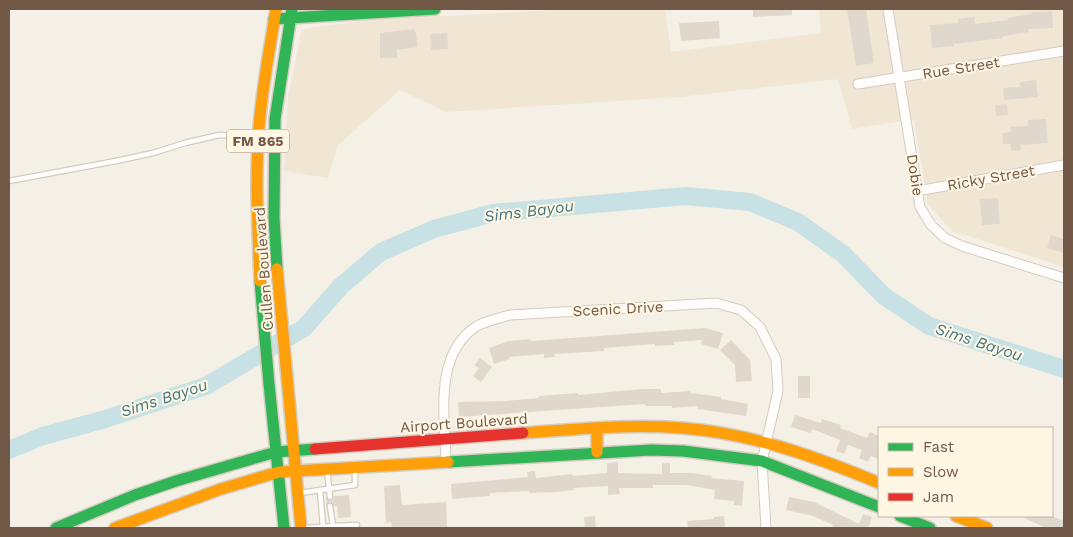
<svg xmlns="http://www.w3.org/2000/svg" width="1073" height="537" font-family="'Work Sans',sans-serif">
<style>
.residential{fill:#f1e6d4}
.lines{fill:none;stroke-linecap:round;stroke-linejoin:round}
.river{stroke:#c7e1e5;stroke-width:18}
.building{fill:#e1d8cd}
.lane-casing{stroke:#d4cbc0;stroke-width:7}
.street-casing{stroke:#d4cbc0;stroke-width:11}
.fast-casing{stroke:#d5ccc2;stroke-width:14}
.slow-casing{stroke:#d5ccc2;stroke-width:14}
.jam-casing{stroke:#d5ccc2;stroke-width:14}
.lane{stroke:#fefdfb;stroke-width:4.5}
.street{stroke:#fefdfb;stroke-width:9}
.fast{stroke:#30b455;stroke-width:11}
.slow{stroke:#ff9f0a;stroke-width:11}
.jam{stroke:#e5322d;stroke-width:11}
.labels{text-anchor:middle;dominant-baseline:central;stroke-width:4;stroke-linejoin:round;paint-order:stroke}
.shield{fill:#fff6e4;stroke:#9c8775;stroke-width:1}
.shield-label{font-size:14px;font-weight:bold;fill:#725846}
.street-label{font-size:15px;fill:#725846;stroke:#fff6e4}
.water-label{font-size:16px;font-style:italic;fill:#417785;stroke:#fff6e4}
</style>
<rect width="100%" height="100%" fill="#f5f0e5"/>
<path class="residential" d="M578,9H665L671,52L821,33L819,9H1064V267L952,231L928,205L914,119L852,129L838,79L680,97L446,112L400,90L338,145L328,178L284,171L288,97L302,29L370,20Z"/>
<g class="lines">
<path class="river" d="M9,450L43,436L102,420L206,386L304,328L341,286L381,252L434,229L493,213L686,196L750,202L798,222L843,254L884,296L929,326L1064,369"/>
</g>
<g class="building">
<path d="M753,9H792V15L753,17Z"/>
<path d="M847,9H866L874,63L856,66Z"/>
<path d="M1052,11L1053,28L1028,29L1029,32L1003,36V38L953,44L954,46L932,48L930,25L958,23V19L974,17L975,24L1008,20L1007,18L1032,14V12Z"/>
<path d="M719,21L720,38L681,41L679,23Z"/>
<path d="M415,29L418,47L397,50V58H380V33Z"/>
<path d="M447,33L448,49L431,50L430,34Z"/>
<path d="M1036,80L1038,97L1004,100L1003,88L1020,87V82Z"/>
<path d="M1007,104L1008,115L996,116L995,105Z"/>
<path d="M1046,119L1048,143L1020,145L1021,150L1011,151L1010,144H1003L1002,133L1011,132L1010,127L1028,126V120Z"/>
<path d="M998,198L1000,224L982,225L980,199Z"/>
<path d="M1051,235L1064,239V253L1047,248Z"/>
<path d="M705,328L723,333L718,349L701,344L702,340L674,342V345L655,346V344L604,348V351L554,354L555,357L544,358V354L509,357L510,359L494,364L489,348L509,341L530,339L531,341Z"/>
<path d="M731,340L750,360L752,381L736,382L735,365L720,350Z"/>
<path d="M480,358L492,367L481,382L473,376L479,368L474,365Z"/>
<rect x="798" y="376" width="12" height="22"/>
<path d="M641,389H661V393L690,391L691,393L721,397V399L748,404L746,416L697,409L698,406L672,408V406H645V404L459,417L458,402L506,401L539,398V396L578,393V395Z"/>
<path d="M795,415L821,423L822,419L841,425L840,428L867,438L870,432L879,436V459L871,456L868,462L859,458L862,450L848,445L844,454L836,451L840,440L812,429L811,433L791,427Z"/>
<path d="M618,462V473L662,474V463H670V473H692L712,476L711,478L744,481L742,506L734,505V501L714,499L715,490L687,485H653V488H619L620,494L608,495V486L573,488L574,490L556,492L529,493V491L490,493V496L452,499L451,484L528,477L527,472L535,471L536,478L572,474L573,476L607,473V463Z"/>
<path d="M400,485L402,505L446,502L447,528H392L391,522L386,523L384,486Z"/>
<path d="M349,495L351,517L338,518L337,506H334L330,502L326,505V497L330,501L333,500L334,496Z"/>
<path d="M789,497L814,502L859,524L863,514L872,517L868,528H832L833,525L813,516L786,510Z"/>
<path d="M595,516L596,528H585L584,517Z"/>
<path d="M724,516L725,528H688L687,521L714,519V517Z"/>
<path d="M1020,516H1052L1064,521V528H1046Z"/>
</g>
<g class="lines">
<g class="lane-casing">
<g id="lane">
<path d="M9,181L116,161L153,153L185,143L219,135L257,136"/>
<path d="M327,470L330,497"/>
<path d="M320,490L355,485V469"/>
<path d="M300,493L320,490L323,527L303,528"/>
<path d="M333,526L357,525"/>
<path d="M323,527L333,526L330,506"/>
</g>
</g>
<g class="street-casing">
<g id="street">
<path d="M888,9L920,207L931,225L945,238L962,246L1064,278"/>
<path d="M858,84L1064,51"/>
<path d="M917,191L1064,165"/>
<path d="M446,461C445,417 433,354 477,326C486,321 499,318 510,315L716,303L741,310L760,327L776,359L778,391L762,461L766,528"/>
</g>
</g>
<g class="fast-casing">
<g id="fast">
<path d="M274,19L435,9"/>
<path d="M277,269L274,218L275,119L292,9"/>
<path d="M260,281L269,384L284,528"/>
<path d="M448,462L651,450L683,451L762,461L879,507"/>
<path d="M900,516L930,528"/>
<path d="M56,528L135,495L176,481L276,452L315,449"/>
</g>
</g>
<g class="slow-casing">
<g id="slow">
<path d="M277,269L301,528"/>
<path d="M260,281C258,230 255,178 259,127C262,88 270,48 276,9"/>
<path d="M597,428V452"/>
<path d="M523,433C576,429 629,424 682,428C750,433 817,457 879,483"/>
<path d="M956,516L987,528"/>
<path d="M115,528L221,489L279,472L448,462"/>
</g>
</g>
<g class="jam-casing">
<path id="jam" d="M315,449L523,433"/>
</g>
<use href="#lane" class="lane"/>
<use href="#street" class="street"/>
<use href="#fast" class="fast"/>
<use href="#slow" class="slow"/>
<use href="#jam" class="jam"/>
</g>
<g class="labels">
<rect class="shield" x="227" y="129.5" width="62" height="23" rx="4"/>
<g class="shield-label">
<text x="258" y="141">FM 865</text>
</g>
<g class="street-label">
<text transform="translate(961 68) rotate(-9)">Rue Street</text>
<text transform="translate(915 175) rotate(81)">Dobie</text>
<text transform="translate(991 178) rotate(-10)">Ricky Street</text>
<text transform="translate(264 269) rotate(-94)">Cullen Boulevard</text>
<text transform="translate(618 309) rotate(-3)">Scenic Drive</text>
<text transform="translate(464 423) rotate(-4)">Airport Boulevard</text>
</g>
<g class="water-label">
<text transform="translate(529 211) rotate(-7)">Sims Bayou</text>
<text transform="translate(979 342) rotate(18)">Sims Bayou</text>
<text transform="translate(164 398) rotate(-18)">Sims Bayou</text>
</g>
</g>
<rect width="1073" height="537" fill="none" stroke="#725846" stroke-width="20"/>
<rect x="878" y="427" width="175" height="90" fill="#fff6e4" stroke="#c7b7a5"/>
<rect x="888" y="443" width="25" height="8" fill="#30b455" stroke="#c7b7a5"/>
<text x="923" y="452" font-size="15" fill="#725846">Fast</text>
<rect x="888" y="468" width="25" height="8" fill="#ff9f0a" stroke="#c7b7a5"/>
<text x="923" y="477" font-size="15" fill="#725846">Slow</text>
<rect x="888" y="493" width="25" height="8" fill="#e5322d" stroke="#c7b7a5"/>
<text x="923" y="502" font-size="15" fill="#725846">Jam</text>
</svg>
